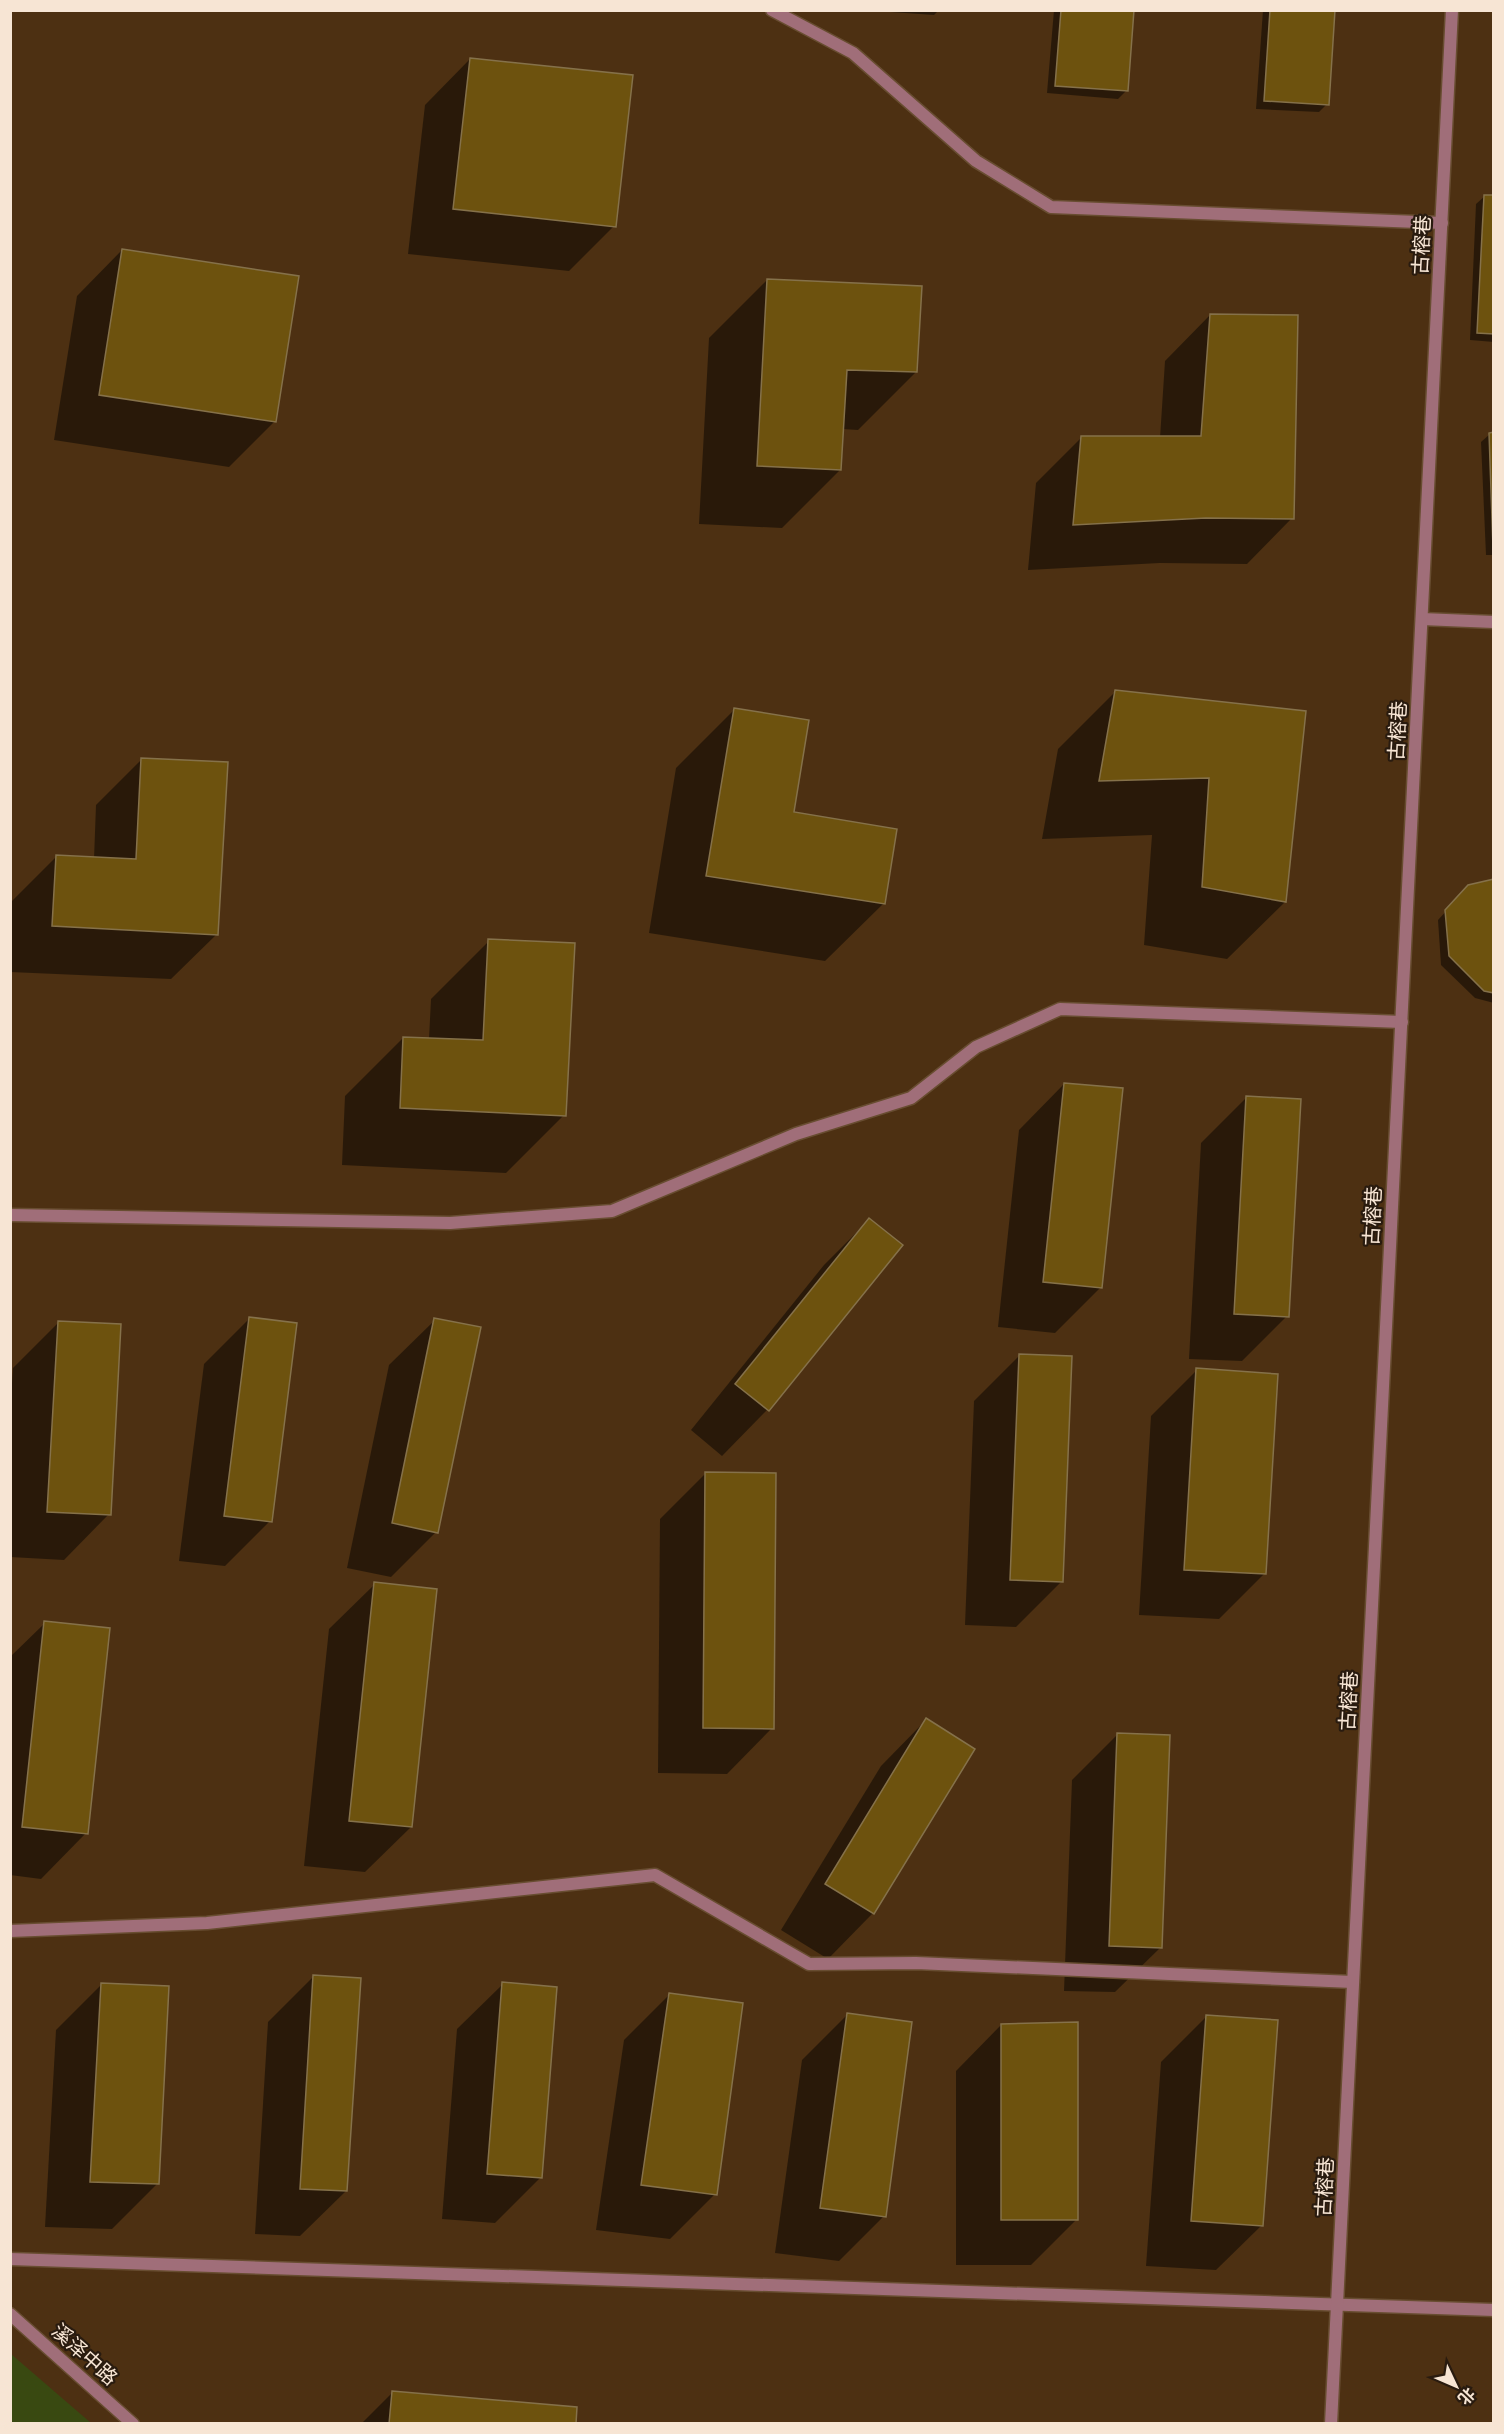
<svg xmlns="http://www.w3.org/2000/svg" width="1504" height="2434" font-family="Manrope,'Noto Sans SC',sans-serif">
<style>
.green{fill:#394911}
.shadow{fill:#0007}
.building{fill:#6d520e;stroke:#85714a;stroke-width:1.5}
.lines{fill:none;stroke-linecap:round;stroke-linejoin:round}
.minor-casing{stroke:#684d31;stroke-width:15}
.tertiary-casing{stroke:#684d31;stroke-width:15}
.minor{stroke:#a06e79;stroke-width:12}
.tertiary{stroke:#a06e79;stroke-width:12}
.labels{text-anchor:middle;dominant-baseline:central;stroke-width:4.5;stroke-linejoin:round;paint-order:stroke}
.street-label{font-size:20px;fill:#f7e5d4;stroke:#291b0f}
</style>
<rect width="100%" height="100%" fill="#4d3012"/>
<path class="green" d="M11,2354L91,2423H11Z"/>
<g class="shadow">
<path d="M862,10H939L934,15Z"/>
<path d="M1054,10H1133L1127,90L1118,99L1047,93Z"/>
<path d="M1263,10H1334L1327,104L1319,112L1256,109Z"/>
<path d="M470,59L614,226L569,271L408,254L425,105Z"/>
<path d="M1485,196H1494V342L1470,340L1476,204Z"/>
<path d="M122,250L275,421L229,467L54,440L77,296Z"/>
<path d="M767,280L916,372L858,430L842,429L840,470L782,528L699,524L709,338Z"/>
<path d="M1210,315L1292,518L1247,564L1160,563L1028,570L1036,483L1081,438H1160L1165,361Z"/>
<path d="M1490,434H1494V555H1486L1481,442Z"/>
<path d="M1116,691L1305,712L1285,902L1227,959L1144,945L1152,835L1042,839L1058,749Z"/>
<path d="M734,710L792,813L883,904L825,961L649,933L676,768Z"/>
<path d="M142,759L217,934L171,979L10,972L11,902L56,857L94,859L96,805Z"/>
<path d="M1494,880V1003L1475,998L1441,965L1438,920L1460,896Z"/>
<path d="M489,941L564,1115L506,1173L342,1165L345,1096L403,1038L429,1039L431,999Z"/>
<path d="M1064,1084L1101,1287L1055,1333L998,1327L1019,1130Z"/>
<path d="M1247,1097L1287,1316L1242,1361L1189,1359L1201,1143Z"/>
<path d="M869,1220L901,1245L767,1410L722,1456L691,1430L824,1265Z"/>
<path d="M249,1319L270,1521L225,1566L179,1561L204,1364Z"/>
<path d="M435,1320L436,1532L391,1577L347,1568L389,1365Z"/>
<path d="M58,1323L109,1514L64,1560L10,1557V1412L13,1368Z"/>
<path d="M1019,1356L1061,1582L1016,1627L965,1625L974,1401Z"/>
<path d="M1197,1370L1264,1574L1219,1619L1139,1615L1151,1416Z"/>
<path d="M705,1474L772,1728L727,1774L658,1773L660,1519Z"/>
<path d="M375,1584L411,1827L365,1872L304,1866L329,1629Z"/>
<path d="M45,1623L86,1833L41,1879L10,1875V1657Z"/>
<path d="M926,1720L873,1913L828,1959L781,1930L881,1766Z"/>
<path d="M1117,1735L1161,1947L1115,1992L1064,1991L1072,1780Z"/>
<path d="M314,1976L346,2191L300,2236L255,2234L268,2022Z"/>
<path d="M503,1984L541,2177L495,2223L442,2219L457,2029Z"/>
<path d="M101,1985L157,2184L112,2229L45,2227L56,2030Z"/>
<path d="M669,1995L715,2194L670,2239L596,2230L624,2040Z"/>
<path d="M847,2015L884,2216L839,2261L775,2253L802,2060Z"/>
<path d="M1206,2017L1262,2225L1216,2270L1146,2266L1161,2062Z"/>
<path d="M1001,2025L1077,2219L1031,2265H956V2071Z"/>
<path d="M393,2392L574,2424H361Z"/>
</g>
<g class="building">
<path d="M1061,10H1134L1128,91L1055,86Z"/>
<path d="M1270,10H1335L1329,105L1264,101Z"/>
<path d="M470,58L633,75L616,227L453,209Z"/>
<path d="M1484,195H1494V334L1477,333Z"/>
<path d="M122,249L299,276L276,422L99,395Z"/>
<path d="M767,279L922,286L917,372L847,370L841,470L757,466Z"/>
<path d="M1210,314L1298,315L1294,519L1206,518L1073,525L1081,436H1201Z"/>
<path d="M1494,432V548H1493L1489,433Z"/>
<path d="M1115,690L1306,711L1286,902L1202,887L1209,778L1099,781Z"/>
<path d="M734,708L809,720L794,812L897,829L885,904L706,876Z"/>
<path d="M141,758L228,762L218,935L52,926L56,855L136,859Z"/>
<path d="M1494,879V993L1484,991L1449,956L1445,910L1468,885Z"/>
<path d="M488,939L575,943L566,1116L400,1108L403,1037L483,1040Z"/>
<path d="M1064,1083L1123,1088L1102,1288L1043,1282Z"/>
<path d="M1246,1096L1301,1099L1289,1317L1234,1314Z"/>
<path d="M869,1218L903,1245L769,1411L735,1384Z"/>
<path d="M249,1317L297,1323L272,1522L224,1516Z"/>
<path d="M434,1318L481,1327L438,1533L392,1523Z"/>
<path d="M58,1321L121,1324L111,1515L47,1512Z"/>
<path d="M1019,1354L1072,1356L1063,1582L1010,1580Z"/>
<path d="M1196,1368L1278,1374L1266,1574L1184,1570Z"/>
<path d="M705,1472L776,1473L774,1729L703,1728Z"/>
<path d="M374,1582L437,1589L412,1827L349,1821Z"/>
<path d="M44,1621L110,1628L88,1834L22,1827Z"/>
<path d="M926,1718L975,1749L874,1914L825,1884Z"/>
<path d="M1117,1733L1170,1735L1162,1948L1109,1946Z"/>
<path d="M313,1975L361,1978L347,2191L300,2189Z"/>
<path d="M502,1982L557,1987L542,2178L487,2174Z"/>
<path d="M101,1983L169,1986L159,2184L90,2182Z"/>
<path d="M669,1993L743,2003L717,2195L641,2185Z"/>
<path d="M847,2013L912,2022L886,2217L820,2208Z"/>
<path d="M1206,2015L1278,2020L1263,2226L1191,2221Z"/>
<path d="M1078,2022V2220H1001V2024Z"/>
<path d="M392,2391L577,2407L576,2424H389Z"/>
</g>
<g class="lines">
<g class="minor-casing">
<g id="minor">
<path d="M772,10L853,53L976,161L1051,207L1442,223"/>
<path d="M10,1215L450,1223L612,1211L796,1134L911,1098L976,1047L1060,1009L1402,1022"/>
<path d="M10,1931L207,1923L655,1875L809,1964L916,1963L1353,1982"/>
</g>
</g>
<g class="tertiary-casing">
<g id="tertiary">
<path d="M1422,619L1494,622"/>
<path d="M10,2259L1494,2310"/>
<path d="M10,2314L133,2424"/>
<path d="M1331,2424L1452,10"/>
</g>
</g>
<use href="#minor" class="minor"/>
<use href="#tertiary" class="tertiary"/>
</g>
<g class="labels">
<g class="street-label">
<text transform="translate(1421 245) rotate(-87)">古榕巷</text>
<text transform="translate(1397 731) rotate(-87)">古榕巷</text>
<text transform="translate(1372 1216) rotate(-87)">古榕巷</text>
<text transform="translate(1348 1701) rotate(-87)">古榕巷</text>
<text transform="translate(1324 2187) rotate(-87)">古榕巷</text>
<text transform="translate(85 2354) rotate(42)">溪泽中路</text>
</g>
</g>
<rect width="1504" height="2434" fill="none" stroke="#f7e5d4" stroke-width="24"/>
<g transform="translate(1456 2386) rotate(134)" stroke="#291b0f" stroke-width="4.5" paint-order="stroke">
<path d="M0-4.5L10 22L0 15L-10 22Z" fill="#f7e5d4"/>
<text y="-9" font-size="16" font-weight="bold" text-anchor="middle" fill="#f7e5d4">北</text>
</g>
</svg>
